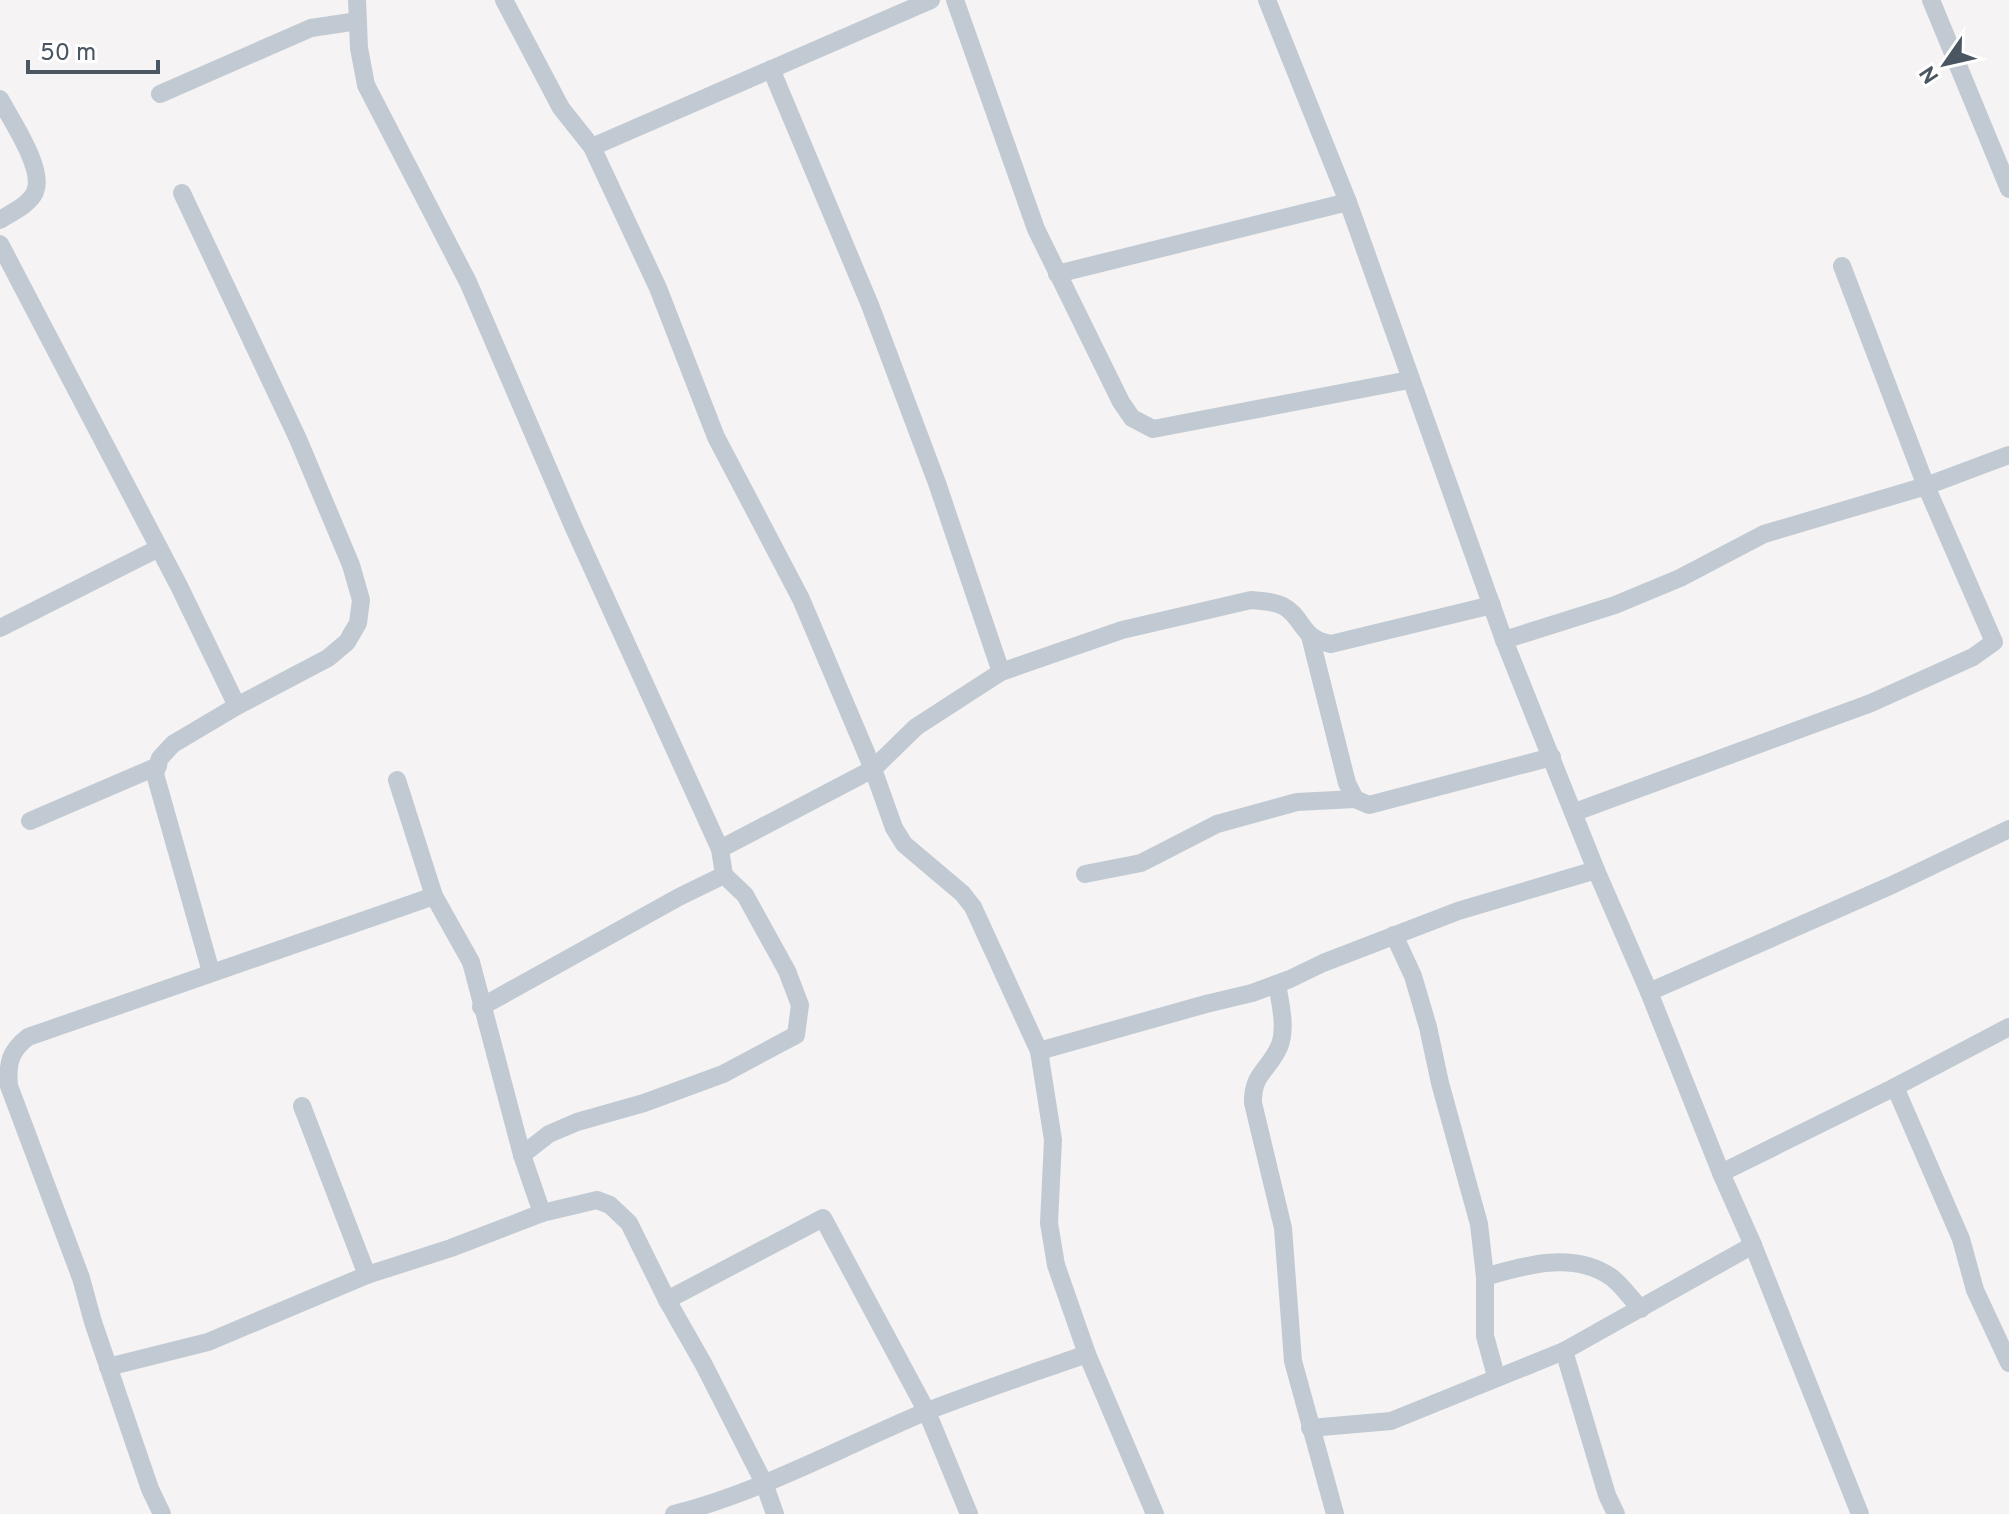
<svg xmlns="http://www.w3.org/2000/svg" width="2009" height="1514" font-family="Overpass,sans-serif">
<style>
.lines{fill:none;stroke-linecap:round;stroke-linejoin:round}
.street{stroke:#c1cad2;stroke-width:18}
</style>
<rect width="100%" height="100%" fill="#f5f3f3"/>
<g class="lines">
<g class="street">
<path d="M357,0L359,48L366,85L468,282L573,526L720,849L724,875L679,897L481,1007"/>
<path d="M504,0L561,108L592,147L658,288L716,437L801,599L873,769L894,828L904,844L962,893L973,907L1039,1051L1053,1140L1049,1223L1056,1265L1087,1354L1155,1514"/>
<path d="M955,0L1036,229L1121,402L1132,418L1153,429L1409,380"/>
<path d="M1267,0L1348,202L1504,640L1596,870L1649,992L1721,1173L1753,1245L1860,1514"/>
<path d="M1931,0L2009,189"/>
<path d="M771,69L870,305L937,483L1001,672"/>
<path d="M160,94L311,28L358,21"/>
<path d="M0,99C11,120 45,169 35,192C29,205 11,213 0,220"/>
<path d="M592,147L931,0"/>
<path d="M182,193L298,439L351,565L361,600L358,623L347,642L328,658L237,706L173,744L160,758L155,774L211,972"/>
<path d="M0,244L179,586L237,706"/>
<path d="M1057,274L1348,202"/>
<path d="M0,628L159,548"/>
<path d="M1310,636L1347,783L1355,799L1369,805L1552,757"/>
<path d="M1504,640L1615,605L1680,578L1764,534L1926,486L2009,455"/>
<path d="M397,780L434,896L471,962L522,1155L542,1213"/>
<path d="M1575,812L1871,703L1973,657L1994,642L1926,486L1842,266"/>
<path d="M30,821L158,766"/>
<path d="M720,849L873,769L916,727L1001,672L1122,630L1251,600C1262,601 1273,601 1283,606C1304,617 1300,639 1331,644L1492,605"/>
<path d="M1085,874L1141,863L1217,824L1297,802L1355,799"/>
<path d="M1394,935L1413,976L1428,1027L1440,1083L1479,1224L1485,1277V1336L1496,1376"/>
<path d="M1277,984C1280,1002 1287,1029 1279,1047C1269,1070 1252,1074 1253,1103L1283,1228L1293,1361L1335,1514"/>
<path d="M1649,992L1892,885L2009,829"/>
<path d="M1039,1051L1206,1004L1252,993L1290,979L1323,963L1458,911L1596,870"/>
<path d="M1895,1087L1961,1239L1975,1290L2009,1363"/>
<path d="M302,1106L367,1275"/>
<path d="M522,1155L549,1134L577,1122L644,1103L723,1074L796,1035L800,1005L787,971L745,895L724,875"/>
<path d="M1721,1173L1895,1087L2009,1027"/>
<path d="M1485,1277C1525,1265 1573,1251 1611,1277C1622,1285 1631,1299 1641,1309"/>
<path d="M667,1300L823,1218L927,1412L969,1514"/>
<path d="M1564,1351L1607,1495L1616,1514"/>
<path d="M108,1367L208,1342L367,1275L451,1248L542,1213L597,1200L610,1205L629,1223L667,1300L704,1365L764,1483L775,1514"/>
<path d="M1310,1428L1391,1421L1564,1351L1753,1245"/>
<path d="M162,1514L150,1489L93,1322L81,1278L9,1086C7,1063 10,1051 28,1037L434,896"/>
<path d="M674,1514C761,1492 842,1447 925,1412C978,1391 1033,1373 1087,1354"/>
</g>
</g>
<g transform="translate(1945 64) rotate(236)" stroke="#ffffff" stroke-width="6" paint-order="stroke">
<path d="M0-6L14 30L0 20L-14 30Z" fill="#4a5661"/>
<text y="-12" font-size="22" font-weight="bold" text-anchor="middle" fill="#4a5661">N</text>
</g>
<path d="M28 60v12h130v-12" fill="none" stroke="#4a5661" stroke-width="4"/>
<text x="40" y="60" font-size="24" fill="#4a5661" stroke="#ffffff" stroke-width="6" paint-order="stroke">50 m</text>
</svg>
